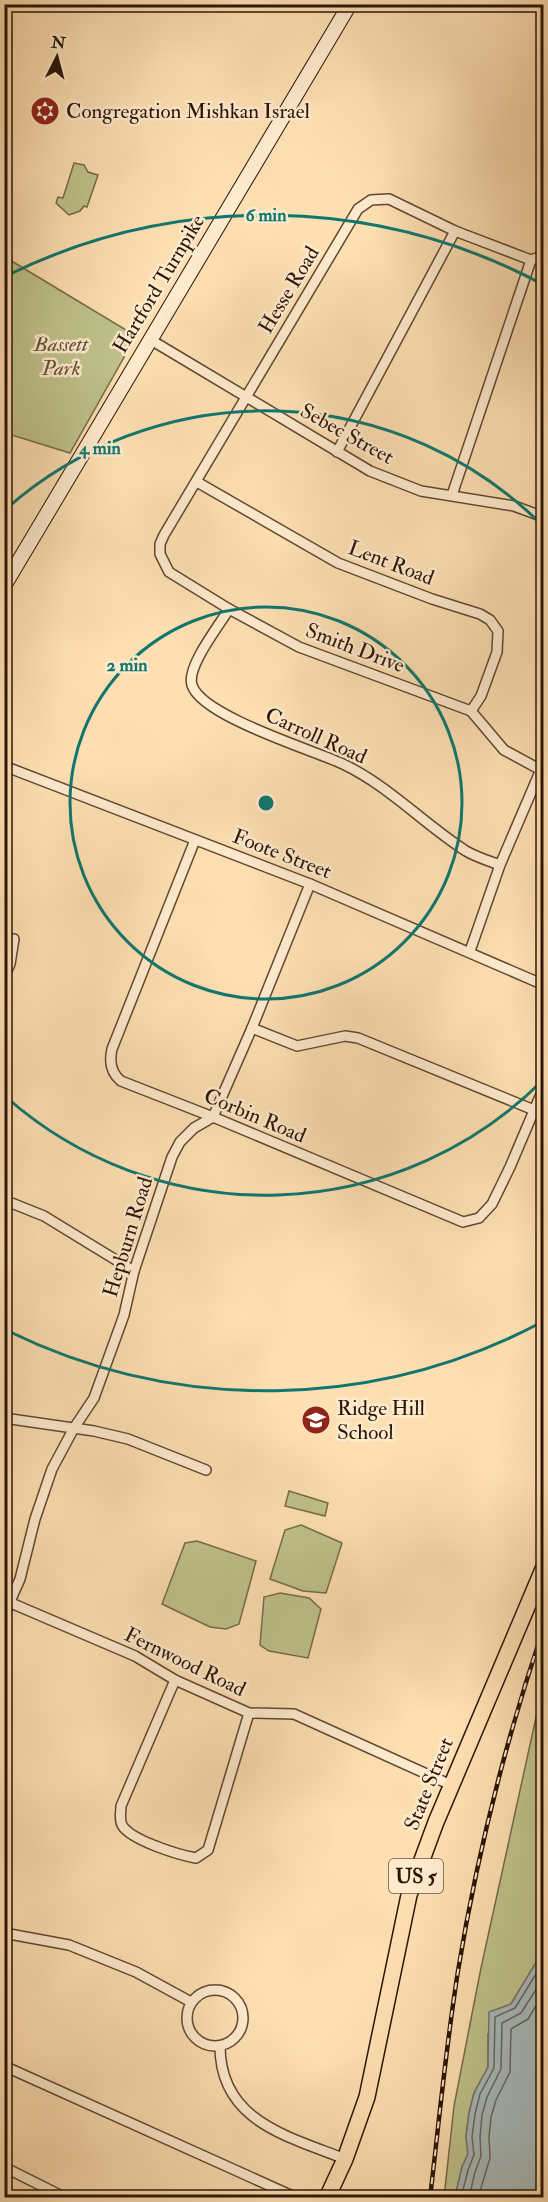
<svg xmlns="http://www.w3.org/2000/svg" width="548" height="2202" font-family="'IM FELL Double Pica',serif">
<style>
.green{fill:#bfc28c;stroke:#766b49;stroke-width:1.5}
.water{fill:#a6b9b9;stroke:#757771;stroke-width:1.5}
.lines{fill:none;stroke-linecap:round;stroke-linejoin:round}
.shore{stroke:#696660;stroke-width:1.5}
.minor-casing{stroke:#604731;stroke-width:12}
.secondary-casing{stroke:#2c1406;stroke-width:16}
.primary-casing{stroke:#2c1406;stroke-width:18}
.minor{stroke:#feeacd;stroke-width:9}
.secondary{stroke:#feeacd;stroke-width:14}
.primary{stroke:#fddfb2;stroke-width:15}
.rail-casing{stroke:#2c1406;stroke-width:4.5}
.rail{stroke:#feeacd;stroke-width:2;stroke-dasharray:7;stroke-linecap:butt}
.ring{fill:none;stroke:#0f766e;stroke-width:3}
.labels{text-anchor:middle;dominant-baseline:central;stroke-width:5;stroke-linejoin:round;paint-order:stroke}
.shield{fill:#feeacd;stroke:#6b5442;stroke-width:1.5}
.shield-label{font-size:20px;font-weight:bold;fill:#2c1406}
.poi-label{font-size:21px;fill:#2c1406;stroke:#feeacd;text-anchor:start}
.street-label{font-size:21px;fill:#2c1406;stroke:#feeacd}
.park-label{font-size:21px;font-style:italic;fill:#5f5135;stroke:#feeacd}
.centre{fill:#0f766e;stroke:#feeacd;stroke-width:3}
.ring-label{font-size:18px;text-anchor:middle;font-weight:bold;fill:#0f766e;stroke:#feeacd;stroke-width:5;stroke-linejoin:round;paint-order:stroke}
</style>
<rect width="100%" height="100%" fill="#fddfb2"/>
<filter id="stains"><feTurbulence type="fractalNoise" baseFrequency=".00333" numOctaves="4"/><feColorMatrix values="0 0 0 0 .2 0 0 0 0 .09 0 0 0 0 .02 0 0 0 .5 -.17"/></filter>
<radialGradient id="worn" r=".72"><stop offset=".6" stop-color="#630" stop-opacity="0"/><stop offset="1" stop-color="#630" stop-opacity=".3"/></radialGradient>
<g class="green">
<path d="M74,163L84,165L88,172L98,175L87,207L84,206L80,211L69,215L56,203L58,197L63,198Z"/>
<path d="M5,257L136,336L70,453L5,433Z"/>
<path d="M289,1491L328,1503L325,1516L285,1506Z"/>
<path d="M301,1525L342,1543L326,1593L303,1591L270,1579L285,1530Z"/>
<path d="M197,1541L256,1561L239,1624L226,1629L210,1627L162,1604L185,1543Z"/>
<path d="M280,1593L309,1598L321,1609L308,1658L269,1651L260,1645L264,1597Z"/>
<path d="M543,1691V1951L511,2004L488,2034V2067L474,2093L469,2113L466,2137L468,2154L462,2167L455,2197L444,2198L454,2106L481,1968L537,1713Z"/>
</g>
<path class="water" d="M543,1951V2197H455L462,2167L468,2154L466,2137L469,2113L474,2093L488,2067L489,2012L511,2004Z"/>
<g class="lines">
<g class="shore">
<path d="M461,2198L468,2170L474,2155L472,2137L475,2114L480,2094L494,2068L495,2017L515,2008L544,1961"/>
<path d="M469,2198L475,2172L481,2156L480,2137L482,2115L487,2097L501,2069L502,2023L521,2013L544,1977"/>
<path d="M478,2198L490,2158L489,2137L491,2117L496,2100L510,2072L511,2029L528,2019L544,1993"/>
</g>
<g class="minor-casing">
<g id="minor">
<path d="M531,260L455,231L389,199L371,200L358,209L164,535L160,544V554L169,572L229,609L299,647L471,711L504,750L541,770"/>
<path d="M531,260L544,255"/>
<path d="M151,340L370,471L421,491L514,506L544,517"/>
<path d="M337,452L455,231"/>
<path d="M197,482L338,563L432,599L480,614L490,620L498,631L497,652L481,696L471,711"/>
<path d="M452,495L531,260"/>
<path d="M229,609C219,626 186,667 192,685C201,716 313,750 343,764C389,786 424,824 466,851C476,857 489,861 500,865"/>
<path d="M4,766L310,884L544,985"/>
<path d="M195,840L112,1049C109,1062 111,1073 121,1081L213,1117L463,1222L479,1218L492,1204L510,1167L544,1087"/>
<path d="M470,951L500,865L542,767"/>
<path d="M4,977L10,964L14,939"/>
<path d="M252,1028L297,1046L345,1036L358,1038L534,1110"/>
<path d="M4,1200L44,1216L134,1271"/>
<path d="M4,1418L94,1431L128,1439L206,1470"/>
<path d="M4,1600L135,1656L175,1680L249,1713L294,1714L451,1785"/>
<path d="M4,1615L20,1579L35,1519L52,1469L74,1428L94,1398L124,1315L134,1271L172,1157L180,1142L194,1128L213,1117L252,1028L310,884"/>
<path d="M175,1680L121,1806C121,1813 119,1819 122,1825C130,1840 179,1855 196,1858L208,1850L249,1713"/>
<path d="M4,1933L69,1945L136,1972L191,2002"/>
<circle cx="215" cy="2018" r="28"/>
<path d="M220,2046C220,2121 287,2136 345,2159"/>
<path d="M4,2066L297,2198"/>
<path d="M4,2167L66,2198"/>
</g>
</g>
<g class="secondary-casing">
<path id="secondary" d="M4,586L350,4"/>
</g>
<g class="primary-casing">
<path id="primary" d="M327,2198L345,2159L367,2097L409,1895L436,1822L544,1567"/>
</g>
<use href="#minor" class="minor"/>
<use href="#secondary" class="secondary"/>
<use href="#primary" class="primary"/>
<g class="rail-casing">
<path id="rail" d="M430,2198C439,2122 446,2046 458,1971C477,1855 506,1739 544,1627"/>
</g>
<use href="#rail" class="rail"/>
</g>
<g class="ring">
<circle cx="266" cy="803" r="196"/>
<path d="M543 1080A392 392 0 0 1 6 1097M6 509A392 392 0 0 1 543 526"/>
<path d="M542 1322A588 588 0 0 1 8 1331M8 275A588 588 0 0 1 542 284"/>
</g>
<defs>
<g id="synagogue-disc" transform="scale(1.5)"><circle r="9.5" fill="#8f2418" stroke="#feeacd"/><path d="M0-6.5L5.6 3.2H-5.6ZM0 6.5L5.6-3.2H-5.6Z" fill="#fff"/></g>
<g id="school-disc" transform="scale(1.5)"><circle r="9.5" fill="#8f2418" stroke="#feeacd"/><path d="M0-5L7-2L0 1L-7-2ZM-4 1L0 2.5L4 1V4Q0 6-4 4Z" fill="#fff"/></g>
</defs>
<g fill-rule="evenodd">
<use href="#synagogue-disc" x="45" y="111"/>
<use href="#school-disc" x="316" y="1420"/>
</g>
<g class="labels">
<rect class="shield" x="389" y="1859" width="54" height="34" rx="4.5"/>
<g class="shield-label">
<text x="416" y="1876">US 5</text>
</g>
<g class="poi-label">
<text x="66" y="111">Congregation Mishkan Israel</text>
<text x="337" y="1408">Ridge Hill<tspan x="337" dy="24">School</tspan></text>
</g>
<g class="street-label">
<text transform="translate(159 284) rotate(-59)">Hartford Turnpike</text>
<text transform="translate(289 290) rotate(-59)">Hesse Road</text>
<text transform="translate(347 434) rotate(29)">Sebec Street</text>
<text transform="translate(391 563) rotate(21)">Lent Road</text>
<text transform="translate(355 648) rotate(21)">Smith Drive</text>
<text transform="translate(316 736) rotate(24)">Carroll Road</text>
<text transform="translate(282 854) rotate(21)">Foote Street</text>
<text transform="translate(255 1116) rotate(23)">Corbin Road</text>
<text transform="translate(128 1237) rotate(-73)">Hepburn Road</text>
<text transform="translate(185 1662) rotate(26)">Fernwood Road</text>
<text transform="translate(429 1784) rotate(-68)">State Street</text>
</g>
<g class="park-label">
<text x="61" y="344">Bassett<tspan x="61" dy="24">Park</tspan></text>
</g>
</g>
<circle cx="266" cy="803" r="9" class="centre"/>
<g class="ring-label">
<text x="266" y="221">6 min</text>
<text x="100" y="454">4 min</text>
<text x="127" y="671">2 min</text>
</g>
<rect width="548" height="2202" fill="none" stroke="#fddfb2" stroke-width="24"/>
<rect x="6" y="6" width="536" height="2190" fill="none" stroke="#2c1406" stroke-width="3"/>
<rect x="12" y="12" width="524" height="2178" fill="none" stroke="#2c1406" stroke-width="1.5"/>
<g transform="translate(57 57) rotate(6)" stroke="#feeacd" stroke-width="4.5" paint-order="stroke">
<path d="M0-4.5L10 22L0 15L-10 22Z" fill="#2c1406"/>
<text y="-9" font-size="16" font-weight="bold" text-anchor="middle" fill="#2c1406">N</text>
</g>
<rect width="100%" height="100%" filter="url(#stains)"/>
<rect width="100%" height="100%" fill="url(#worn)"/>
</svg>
